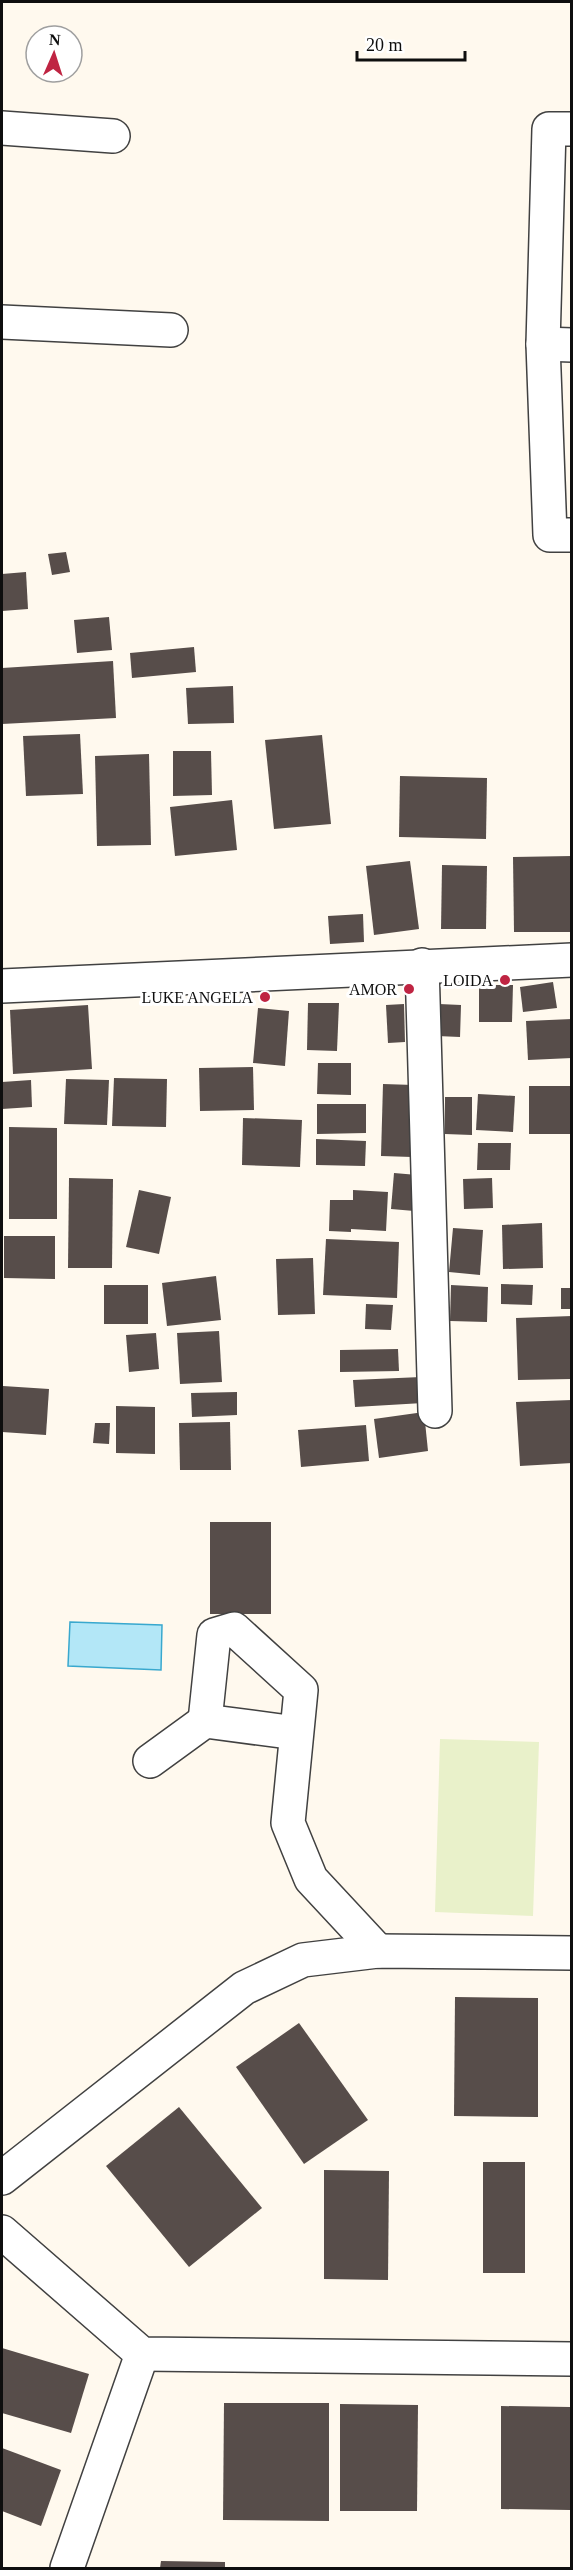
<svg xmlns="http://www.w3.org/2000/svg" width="573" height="2570" font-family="Georgia,serif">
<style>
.pitch{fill:#e9f1ca}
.water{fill:#b3e7f7;stroke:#39a8ce;stroke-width:1.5}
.building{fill:#574d4a}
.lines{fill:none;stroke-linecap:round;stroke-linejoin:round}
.minor-casing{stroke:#414141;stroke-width:36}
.minor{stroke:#fff;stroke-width:33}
.poi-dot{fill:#bf2442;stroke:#fff;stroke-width:2}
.labels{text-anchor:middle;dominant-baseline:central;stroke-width:6;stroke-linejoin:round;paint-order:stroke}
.poi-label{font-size:16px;fill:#0e0e0e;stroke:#fff;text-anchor:end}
</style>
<rect width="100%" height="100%" fill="#fff9ee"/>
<path class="pitch" d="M440,1739L539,1742L533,1916L435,1912Z"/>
<path class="water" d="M70,1622L162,1625L161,1670L68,1666Z"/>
<g class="building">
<path d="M66,552L70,572L52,575L48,554Z"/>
<path d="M26,572L28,609L2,611V574Z"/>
<path d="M109,617L112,650L77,653L74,620Z"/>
<path d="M194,647L196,672L132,678L130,653Z"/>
<path d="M113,661L116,718L2,724V668Z"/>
<path d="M233,686L234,723L188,724L186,688Z"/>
<path d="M80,734L83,794L26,796L23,736Z"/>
<path d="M322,735L331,824L274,829L265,740Z"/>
<path d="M173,751H211L212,795L173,796Z"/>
<path d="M149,754L151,845L97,846L95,756Z"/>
<path d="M400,776L487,778L486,839L399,837Z"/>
<path d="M232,800L237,850L175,856L170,807Z"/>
<path d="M572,856V932H514L513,857Z"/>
<path d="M410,861L419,929L374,935L366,866Z"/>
<path d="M442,865L487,866L486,929H441Z"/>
<path d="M363,914L364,942L330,944L328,916Z"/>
<path d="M553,982L557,1008L523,1012L520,987Z"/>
<path d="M479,985H513L512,1022H479Z"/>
<path d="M308,1003H339L337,1051L307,1050Z"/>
<path d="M404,1004L405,1042L388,1043L386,1005Z"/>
<path d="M439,1004L461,1005L460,1037L437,1036Z"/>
<path d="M88,1005L92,1069L13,1074L10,1010Z"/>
<path d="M258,1008L289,1011L285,1066L253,1063Z"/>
<path d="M572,1019V1058L528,1060L526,1021Z"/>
<path d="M318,1063H351V1095L317,1094Z"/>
<path d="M253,1067L254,1110L200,1111L199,1068Z"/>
<path d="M114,1078L167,1079L166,1127L112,1126Z"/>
<path d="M66,1079L109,1080L107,1125L64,1124Z"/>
<path d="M31,1080L32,1107L2,1109V1082Z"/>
<path d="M383,1084L414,1085L412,1157L381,1156Z"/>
<rect x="529" y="1086" width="43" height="48"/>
<path d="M478,1094L515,1096L513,1132L476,1130Z"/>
<path d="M445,1097H472V1135L445,1134Z"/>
<path d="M317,1104H366V1133L317,1134Z"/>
<path d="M243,1118L302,1120L300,1167L242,1165Z"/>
<path d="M9,1127L57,1128V1219H9Z"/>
<path d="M316,1139L366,1141L365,1166L316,1165Z"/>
<path d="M478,1143H511L510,1170H477Z"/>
<path d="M394,1173L429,1176L426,1212L391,1209Z"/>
<path d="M69,1178L113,1179L112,1268H68Z"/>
<path d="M492,1178L493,1208L464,1209L463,1179Z"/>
<path d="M139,1190L171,1197L159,1254L126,1247Z"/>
<path d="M353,1190L388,1192L386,1231L351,1229V1232L329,1231L330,1200H353Z"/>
<path d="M542,1223L543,1268L503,1269L502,1225Z"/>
<path d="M453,1228L483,1230L480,1275L449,1272Z"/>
<path d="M4,1236H55V1279L4,1278Z"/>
<path d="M326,1239L399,1242L397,1298L323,1295Z"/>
<path d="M313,1258L315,1314L278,1315L276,1259Z"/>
<path d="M216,1276L221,1320L167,1326L162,1283Z"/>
<path d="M501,1284L533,1285L532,1305L501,1304Z"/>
<rect x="104" y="1285" width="44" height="39"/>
<path d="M451,1285L488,1287L487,1322L450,1321Z"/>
<rect x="561" y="1288" width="11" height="21"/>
<path d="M366,1304L393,1305L391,1330L365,1329Z"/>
<path d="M572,1316V1379L518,1380L516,1318Z"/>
<path d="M219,1331L222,1382L180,1384L177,1333Z"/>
<path d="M156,1333L159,1369L129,1372L126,1335Z"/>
<path d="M398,1349L399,1371L340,1372V1350Z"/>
<path d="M421,1377L423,1403L355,1407L353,1380Z"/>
<path d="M3,1386L49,1389L46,1435L2,1432Z"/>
<path d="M237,1392V1415L192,1417L191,1393Z"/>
<path d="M572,1400V1463L520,1466L516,1402Z"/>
<path d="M116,1406L155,1407V1454L116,1453Z"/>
<path d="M424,1412L428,1451L379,1458L374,1419Z"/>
<path d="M230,1422L231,1470H180L179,1423Z"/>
<path d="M95,1423H110L109,1444L93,1443Z"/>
<path d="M366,1425L369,1461L301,1467L298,1430Z"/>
<rect x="210" y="1522" width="61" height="92"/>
<path d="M455,1997L538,1998V2117L454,2116Z"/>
<path d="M299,2023L368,2120L304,2164L236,2067Z"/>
<path d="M179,2107L262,2208L189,2267L106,2166Z"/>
<rect x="483" y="2162" width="42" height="111"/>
<path d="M324,2170L389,2171L388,2280L324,2279Z"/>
<path d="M2,2348L89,2374L71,2433L2,2413Z"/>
<path d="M224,2403H329V2521L223,2520Z"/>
<path d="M340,2404L418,2405L417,2511H340Z"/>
<path d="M501,2406L570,2407V2510L501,2509Z"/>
<path d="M2,2448L61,2470L41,2526L2,2511Z"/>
<path d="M161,2561L225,2562V2568H160Z"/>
</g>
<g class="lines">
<g class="minor-casing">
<g id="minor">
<path d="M2,128L113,136"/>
<path d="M572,129H549L543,344L550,535H572"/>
<path d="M2,322L171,330"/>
<path d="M543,344L572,345"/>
<path d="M422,965L435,1411"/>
<path d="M2,986L572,960"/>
<path d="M205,1721L214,1635L234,1629L301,1690L288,1823L311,1879L378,1951"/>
<path d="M150,1761L205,1721L296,1733"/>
<path d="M2,2178L244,1988L303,1960L378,1951L572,1953"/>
<path d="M2,2232L142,2354L572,2359"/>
<path d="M67,2568L142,2354"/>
</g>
</g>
<use href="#minor" class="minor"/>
</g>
<g class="poi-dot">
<circle cx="505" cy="980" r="6"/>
<circle cx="409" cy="989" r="6"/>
<circle cx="265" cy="997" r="6"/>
</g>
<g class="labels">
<g class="poi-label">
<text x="493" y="980">LOIDA</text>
<text x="397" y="989">AMOR</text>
<text x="253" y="997">LUKE ANGELA</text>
</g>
</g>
<rect width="573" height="2570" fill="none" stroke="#0e0e0e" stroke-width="6"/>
<g transform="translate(54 54) rotate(3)"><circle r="28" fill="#ffffff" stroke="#9f9f9f" stroke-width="1.5"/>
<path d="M0-4.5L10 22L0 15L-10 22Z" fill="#bf2442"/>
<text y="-9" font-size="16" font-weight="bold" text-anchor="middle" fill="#0e0e0e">N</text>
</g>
<path d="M357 51v9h108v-9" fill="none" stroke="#0e0e0e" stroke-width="3"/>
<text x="366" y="51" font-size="18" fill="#0e0e0e" stroke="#ffffff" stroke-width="4.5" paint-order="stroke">20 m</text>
</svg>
